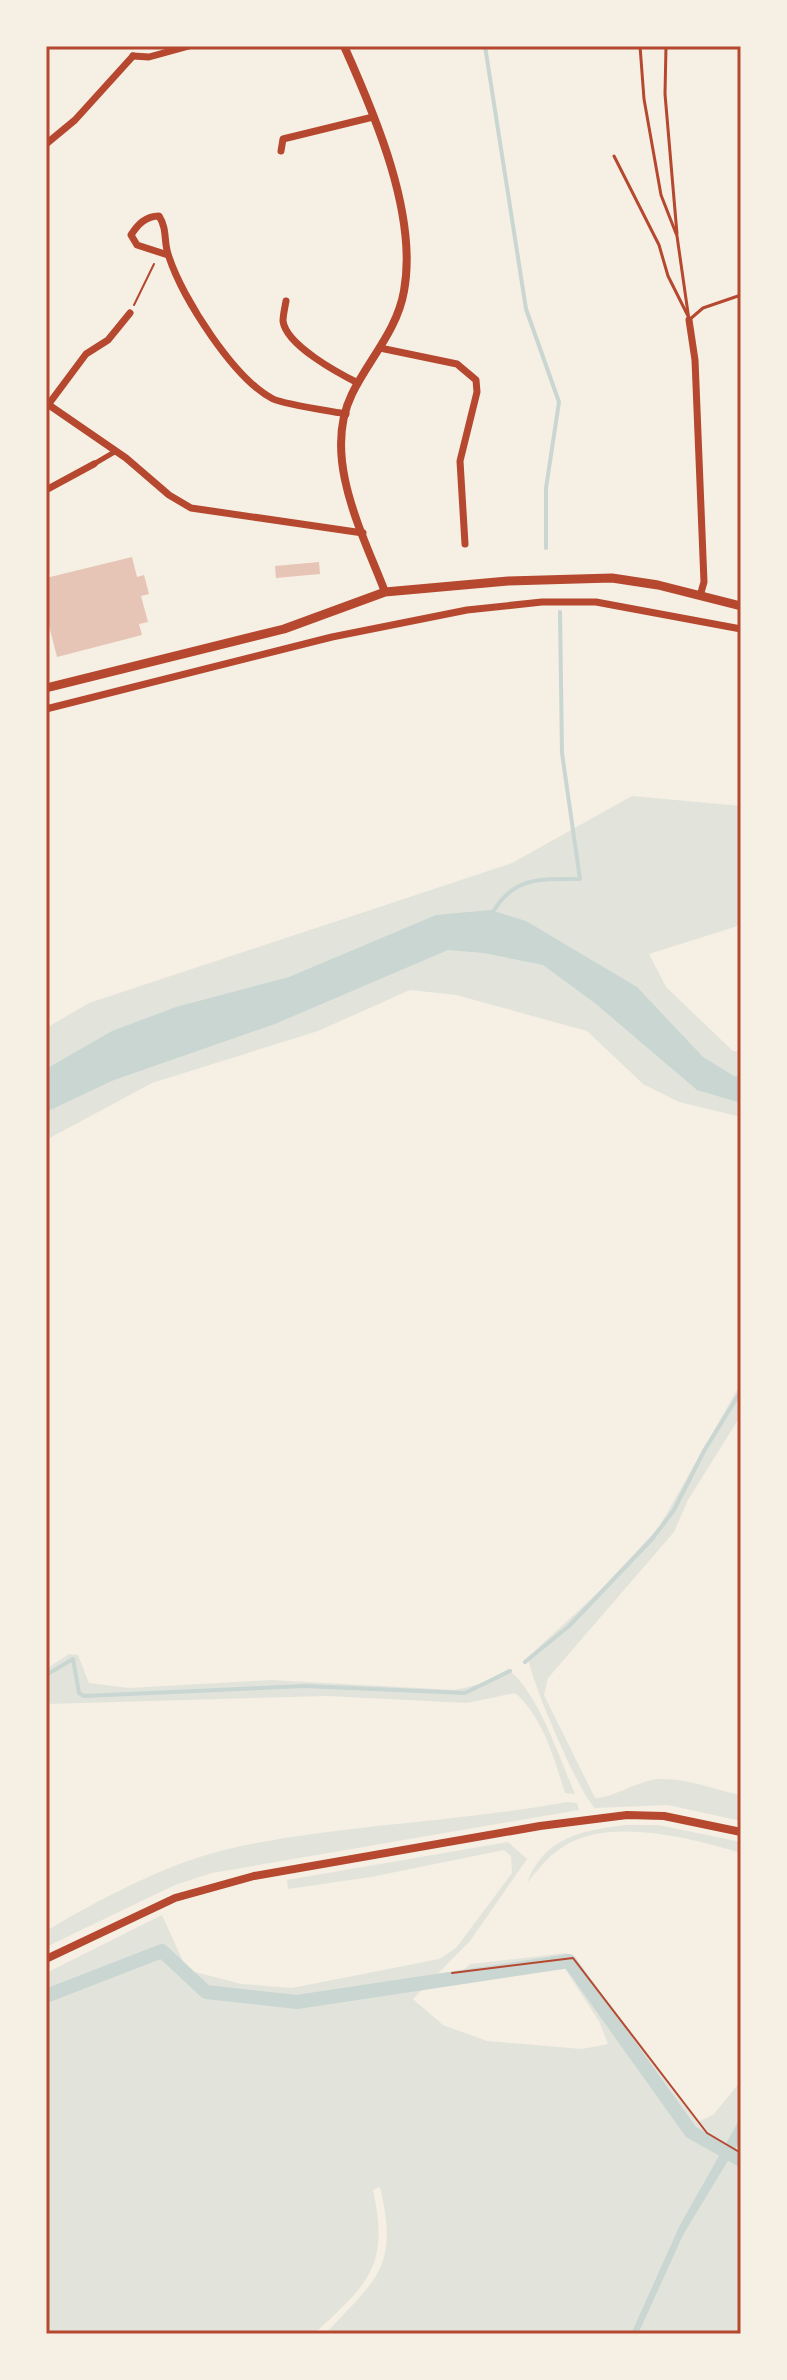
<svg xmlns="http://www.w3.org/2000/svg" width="787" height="2380" font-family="'PT Sans Narrow',sans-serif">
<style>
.green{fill:#e2e4dc}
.water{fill:#c9d6d2}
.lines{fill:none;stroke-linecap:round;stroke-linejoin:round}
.stream{stroke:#c9d6d2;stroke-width:4}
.canal{stroke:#c9d6d2;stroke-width:14}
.building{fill:#e6c5b7}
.path{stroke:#b5482f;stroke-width:2}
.service{stroke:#b5482f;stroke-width:3}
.pedestrian{stroke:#b5482f;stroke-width:5}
.minor{stroke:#b5482f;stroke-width:7}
.tertiary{stroke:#b5482f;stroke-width:8}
.secondary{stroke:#b5482f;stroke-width:9}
.neatline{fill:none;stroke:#b5482f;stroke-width:3}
</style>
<rect width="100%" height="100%" fill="#f6efe4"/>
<g class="green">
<path d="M632,796L741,806V925L649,954L666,987L733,1051H741V1117L679,1102L643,1084L587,1031L456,995L410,990L318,1031L152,1083L46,1140V1028L89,1003L512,863Z"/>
<path d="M741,1383V1415L688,1500L674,1532L548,1678L544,1695L595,1798C617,1797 637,1780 661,1779C687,1778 715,1790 741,1795V1821L668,1805L595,1808C579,1794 530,1678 528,1657L603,1588L659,1527Z"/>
<path d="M69,1654L78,1655L89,1683L129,1688L271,1680L455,1690L484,1683L508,1669C539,1694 559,1757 575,1794L565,1793C554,1758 543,1717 515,1693L467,1703L327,1696L46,1704V1669Z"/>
<path d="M567,1802L577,1803L579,1810L212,1873L175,1885L46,1947V1931C105,1896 173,1860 241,1846C349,1824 459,1822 567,1802Z"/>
<path d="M625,1825H658L741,1842V1853C695,1839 611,1817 566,1845C550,1854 538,1869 527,1883C544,1838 579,1831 625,1825Z"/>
<path d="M508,1842L527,1859L470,1941L413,1999L443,2025L487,2041L582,2049L608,2044L599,2021L563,1966L453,1979L470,1964L566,1953L574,1956L697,2122L713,2115L741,2081V2334H325C377,2278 399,2268 380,2187L373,2190C390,2267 368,2283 314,2334H46V1973L162,1915L187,1970L242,1984L292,1988L439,1959L456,1948L512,1873L511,1856L504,1850L371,1877L288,1889L287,1880Z"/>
</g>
<g class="water">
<path d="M490,910L526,921L637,987L703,1057L734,1076L741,1077V1103L697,1090L596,1004L543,965L484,953L448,950L275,1024L114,1080L46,1112V1069L112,1031L176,1007L289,977L436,915Z"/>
<path d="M741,2117V2139L683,2235L638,2334H631L680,2225Z"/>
</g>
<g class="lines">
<g class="stream">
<path d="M485,46L526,309L559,402L546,488V548"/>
<path d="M491,915C513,876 539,879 580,879L562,753L560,612"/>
<path d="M525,1662L569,1626L652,1539L674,1510L704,1451L741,1391"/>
<path d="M46,1675L73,1659L79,1693L84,1696L305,1686L465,1693L510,1671"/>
</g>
<path class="canal" d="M46,1996L162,1951L206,1992L297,2002L569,1961L691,2132L741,2160"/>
</g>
<g class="building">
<path d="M132,557L137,577L144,575L149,594L141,596L148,622L139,624L142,635L57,657L46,614V578Z"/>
<path d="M319,562L320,574L276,578L275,566Z"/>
</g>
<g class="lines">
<g class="path">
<path d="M134,305L154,264"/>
<path d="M452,1973L573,1958L707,2133L741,2153"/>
</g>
<g class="service">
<path d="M640,46L644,99L661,195L677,236L689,320"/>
<path d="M666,46L665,94L677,234"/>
<path d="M614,156L659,245L668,276L688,316"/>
<path d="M689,320L703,308L741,295"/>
</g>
<path class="pedestrian" d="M94,464L116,451"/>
<g class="minor">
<path d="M133,56L149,57L189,46"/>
<path d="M46,144L75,120L133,56"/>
<path d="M281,151L283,139L373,117"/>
<path d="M168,255L137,245L131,235C138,224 146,216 159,216C168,230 163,242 169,257C183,299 234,379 273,399C283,404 330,411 346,414"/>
<path d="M286,301C285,307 283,315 283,321C286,345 338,373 358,383"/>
<path d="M689,320L695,360L704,582L700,596"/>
<path d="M380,348L457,364L476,380L477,392L460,461L465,544"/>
<path d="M46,403L126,458L169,495L191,508L363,533"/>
<path d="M48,405L86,354L108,340L130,313"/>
<path d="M46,490L94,464"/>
<path d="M46,709L332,637L467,610L542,602H596L741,629"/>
</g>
<g class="tertiary">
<path d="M344,46C375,115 418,215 404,291C397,331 369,359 352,394C321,457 363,534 385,592"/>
<path d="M46,1959L175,1898L254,1876L540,1826L627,1815L664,1816L741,1832"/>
</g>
<path class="secondary" d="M46,688L284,629L385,592L508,581L612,578L658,585L741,606"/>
</g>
<rect width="787" height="2380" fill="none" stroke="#f6efe4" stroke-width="96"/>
<rect x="48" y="48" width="691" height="2284" class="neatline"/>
</svg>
